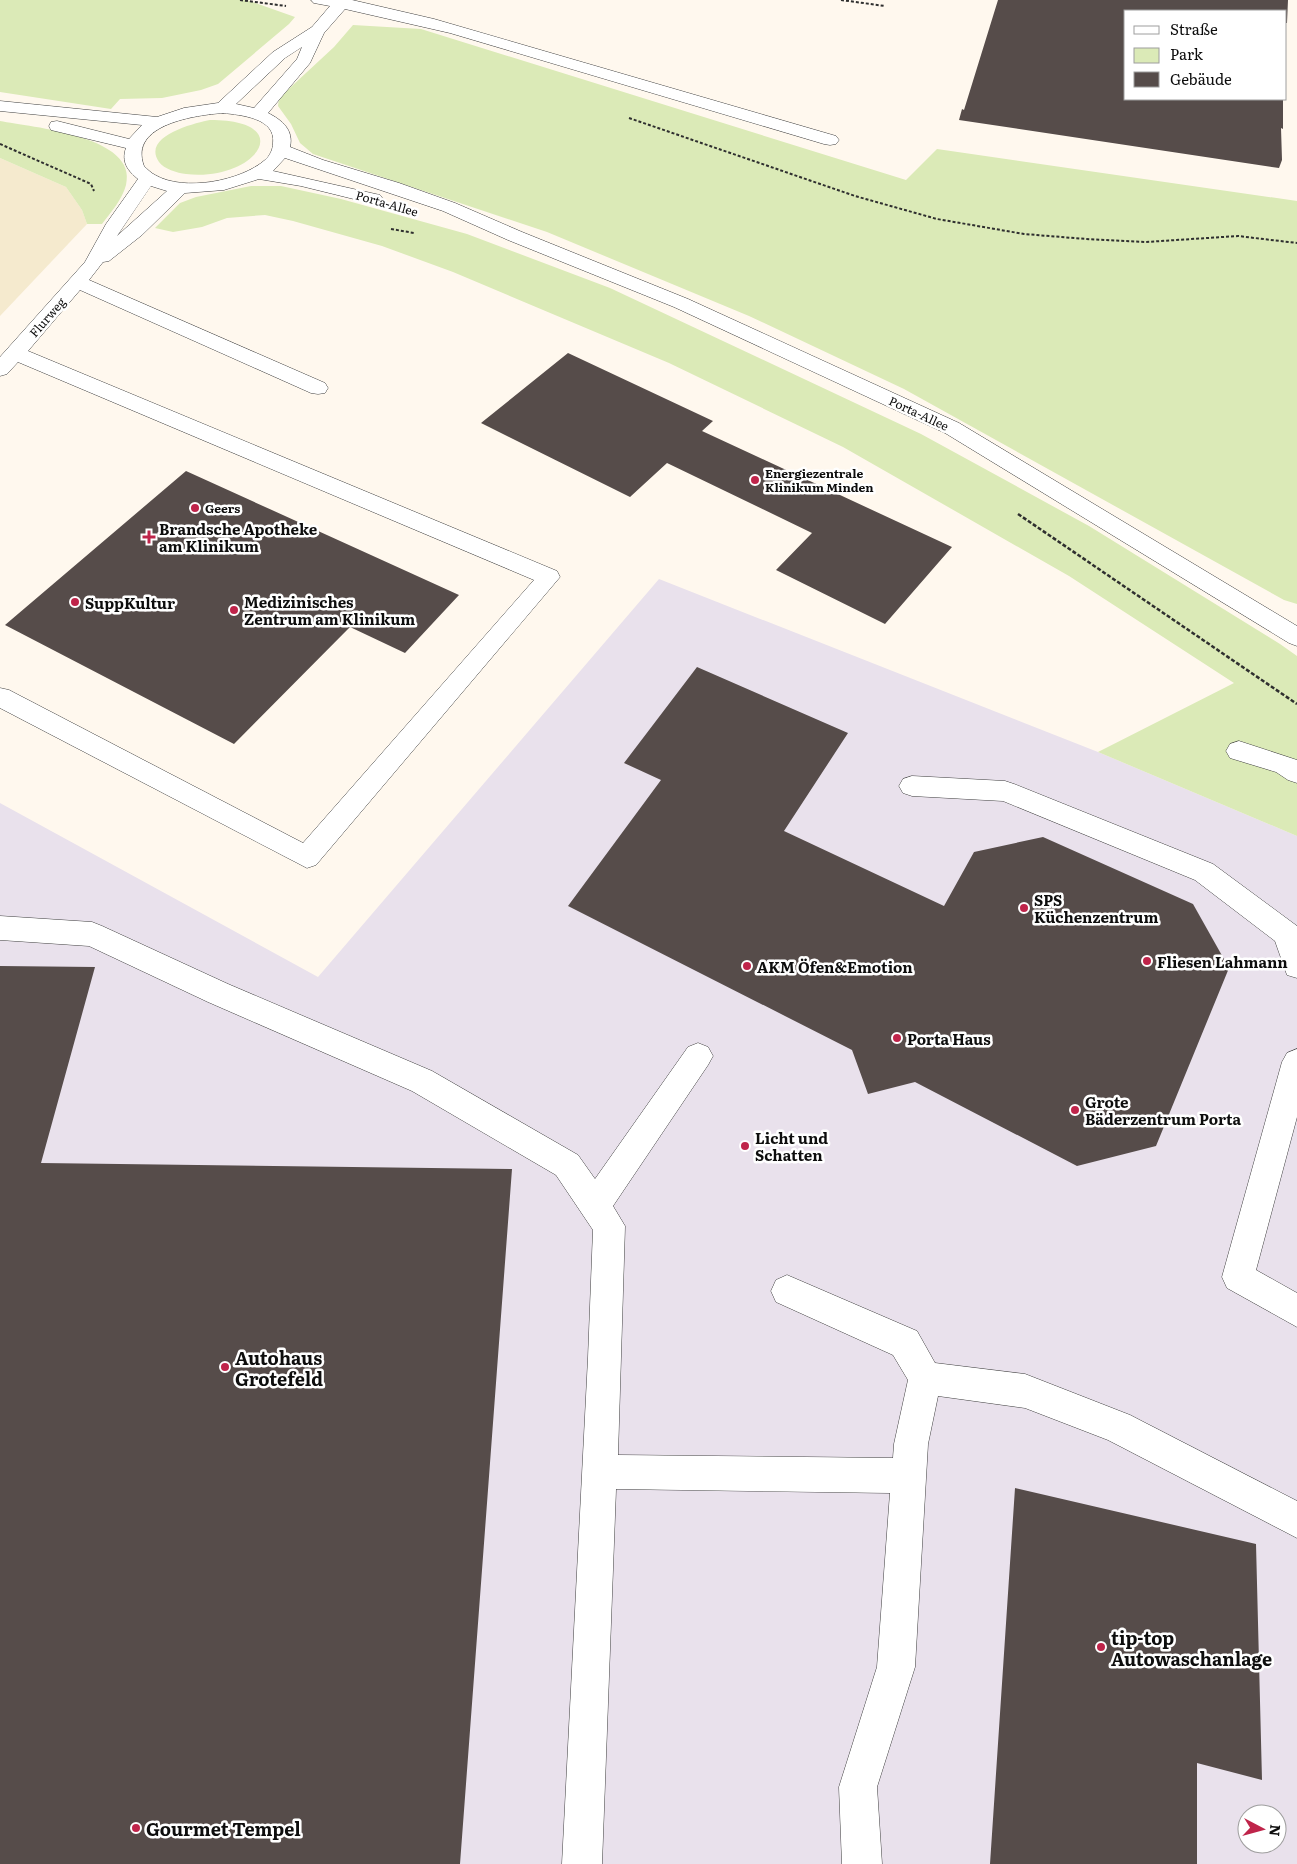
<svg xmlns="http://www.w3.org/2000/svg" width="1297" height="1864" font-family="Literata,serif">
<style>
.industrial{fill:#e9e1ec;fill-rule:evenodd}
.farmland{fill:#f5eace}
.green{fill:#dbeab7}
.building{fill:#564c4a}
.lines{fill:none;stroke-linecap:round;stroke-linejoin:round}
.minor-casing{stroke:#404040;stroke-width:1}
.path-far1{stroke:#2f2f2f;stroke-width:2;stroke-dasharray:3 2;stroke-linecap:butt}
.path{stroke:#2f2f2f;stroke-width:2.5;stroke-dasharray:4 2;stroke-linecap:butt}
.minor{fill:#fff;fill-rule:evenodd}
.poi-dot{fill:#bf244a;stroke:#fff;stroke-width:2}
.labels{text-anchor:middle;dominant-baseline:central;stroke-width:5;stroke-linejoin:round;paint-order:stroke}
.far-street-label{font-size:12px;fill:#0d0d0d;stroke:#fff}
.far-poi-label{font-size:12px;font-weight:bold;fill:#0d0d0d;stroke:#fff;text-anchor:start}
.poi-label{font-size:15px;font-weight:bold;fill:#0d0d0d;stroke:#fff;text-anchor:start}
.near-poi-label{font-size:18px;font-weight:bold;fill:#0d0d0d;stroke:#fff;text-anchor:start}
</style>
<rect width="100%" height="100%" fill="#fff8ee"/>
<path class="industrial" d="M659,579L1098,752L1297,836V1864H0V803L318,977ZM1247,1814H1277V1844H1247Z"/>
<path class="farmland" d="M0,158L66,187L82,210L87,224L0,316Z"/>
<g class="green">
<path d="M0,0H247L295,17L289,24L218,84L201,90L162,98L120,99L111,109L0,92Z"/>
<path d="M353,25L421,29L906,180L937,149L1297,201V604L1284,600L904,389L749,316L547,232L313,154L300,143L291,124L278,106L279,98L334,47Z"/>
<path d="M210,120C300,120 255,182 186,174C177,173 164,169 159,162C141,136 195,123 210,120Z"/>
<path d="M0,121C31,127 139,136 126,185C122,200 111,212 102,224H87L82,210L66,187L0,158Z"/>
<path d="M251,186H281L341,199L467,234L610,288L921,434L1089,526L1280,644L1297,656V836L1098,752L1234,683L1069,576L843,447L669,363L453,272L382,246L293,221L265,215L227,218L202,227L173,232L155,228L180,203L196,197Z"/>
</g>
<g class="building">
<path d="M998,0H1288L1287,23H1286V11H1126V99H1283V129L1281,128L1282,160L1279,168L959,120L962,109L964,110Z"/>
<path d="M568,353L713,421L702,431L952,547L885,624L776,570L812,533L667,463L630,497L481,423Z"/>
<path d="M186,471L459,595L405,653L350,627L234,744L5,625Z"/>
<path d="M697,667L848,733L784,831L944,906L974,852L1043,837L1193,904L1229,968L1156,1146L1077,1166L915,1082L868,1094L852,1050L568,906L661,780L624,763Z"/>
<path d="M0,966L95,967L41,1163L512,1169L460,1864H0Z"/>
<path d="M1015,1488L1256,1544L1262,1780L1197,1763V1864H990Z"/>
</g>
<g class="lines">
<g class="minor-casing">
<g id="minor">
<path d="M311,0H352L434,19L836,136L839,140L836,144L830,145L824,144L450,33L345,9L324,33L310,63L268,113C282,120 294,130 290,147L323,160L399,183L455,203L522,232L688,299L959,423L1297,626V646L1289,643L945,433L674,307L508,240L443,211L285,158L273,171L380,195L383,199L380,203L374,204L301,186L259,179L224,190L185,193L142,235L109,261L103,262L89,280L325,383L328,388L325,393L318,394L311,393L80,290L28,351L557,571L560,577L316,865L307,868L0,708V688L9,690L303,843L534,580L18,362L7,374L0,376V357L85,262L106,224L138,179C128,171 121,162 126,148L51,130L49,126L51,122L57,121L129,139L142,125L0,111V101L157,117L184,108L218,103L273,52L312,27L330,6L314,3ZM302,47L297,59L254,108L236,104L285,58ZM223,113C241,115 276,118 273,143C273,149 270,156 265,160C241,181 184,192 155,175C151,173 147,169 144,166C128,124 197,115 223,113ZM151,186L167,191L117,236Z"/>
<path d="M1239,741L1297,760V783L1288,780L1276,772L1230,758L1226,751L1230,744Z"/>
<path d="M912,776L1005,781L1014,784L1213,864L1297,926V978L1287,975L1275,941L1195,880L1003,801L912,796L903,793L899,786L903,779Z"/>
<path d="M0,916L92,922L102,926L228,984L432,1071L578,1155L595,1179L688,1047L698,1043L708,1047L713,1056L708,1065L613,1206L625,1226L618,1455L893,1458L894,1444L908,1380L893,1355L776,1302L771,1291L776,1280L787,1275L917,1331L935,1363L1025,1374L1130,1415L1297,1501V1538L1108,1440L1025,1408L938,1396L928,1444L915,1667L877,1787L882,1864H842L839,1787L877,1667L890,1493L616,1489L602,1864H562L588,1358L593,1230L556,1175L412,1091L208,1002L89,946L0,940Z"/>
<path d="M1297,1049V1117L1256,1270L1297,1293V1327L1227,1288L1222,1277L1282,1062L1287,1053Z"/>
</g>
</g>
<g class="path-far1">
<path d="M240,0L286,6"/>
<path d="M841,0L885,6"/>
<path d="M629,118L855,196L937,219L1024,234L1086,239L1146,242L1238,236L1297,243"/>
<path d="M0,144L91,184L94,191"/>
<path d="M391,229L414,233"/>
</g>
<path class="path" d="M1018,514L1297,704"/>
<use href="#minor" class="minor"/>
</g>
<g class="poi-dot">
<circle cx="755" cy="480" r="5"/>
<circle cx="195" cy="508" r="5"/>
<path d="M146.5 529.5h5v5h5v5h-5v5h-5v-5h-5v-5h5z"/>
<circle cx="75" cy="602" r="5"/>
<circle cx="234" cy="610" r="5"/>
<circle cx="1024" cy="908" r="5"/>
<circle cx="1147" cy="961" r="5"/>
<circle cx="747" cy="966" r="5"/>
<circle cx="897" cy="1038" r="5"/>
<circle cx="1075" cy="1110" r="5"/>
<circle cx="745" cy="1146" r="5"/>
<circle cx="225" cy="1367" r="5"/>
<circle cx="1101" cy="1647" r="5"/>
<circle cx="136" cy="1828" r="5"/>
</g>
<g class="labels">
<g class="far-street-label">
<text transform="translate(387 203) rotate(16)">Porta-Allee</text>
<text transform="translate(47 317) rotate(-49)">Flurweg</text>
<text transform="translate(919 413) rotate(25)">Porta-Allee</text>
</g>
<g class="far-poi-label">
<text x="765" y="473">Energiezentrale<tspan x="765" dy="14">Klinikum Minden</tspan></text>
<text x="205" y="508">Geers</text>
</g>
<g class="poi-label">
<text x="159" y="528">Brandsche Apotheke<tspan x="159" dy="17">am Klinikum</tspan></text>
<text x="244" y="601">Medizinisches<tspan x="244" dy="17">Zentrum am Klinikum</tspan></text>
<text x="85" y="602">SuppKultur</text>
<text x="1034" y="899">SPS<tspan x="1034" dy="17">Küchenzentrum</tspan></text>
<text x="1157" y="961">Fliesen Lahmann</text>
<text x="757" y="966">AKM Öfen&amp;Emotion</text>
<text x="907" y="1038">Porta Haus</text>
<text x="1085" y="1101">Grote<tspan x="1085" dy="17">Bäderzentrum Porta</tspan></text>
<text x="755" y="1137">Licht und<tspan x="755" dy="17">Schatten</tspan></text>
</g>
<g class="near-poi-label">
<text x="235" y="1357">Autohaus<tspan x="235" dy="21">Grotefeld</tspan></text>
<text x="1111" y="1637">tip-top<tspan x="1111" dy="21">Autowaschanlage</tspan></text>
<text x="146" y="1828">Gourmet Tempel</text>
</g>
</g>
<rect x="1124" y="10" width="162" height="90" fill="#ffffff" stroke="#9e9e9e"/>
<rect x="1134" y="26" width="25" height="8" fill="#ffffff" stroke="#9e9e9e"/>
<text x="1170" y="35" font-size="15" fill="#0d0d0d">Straße</text>
<rect x="1134" y="48" width="25" height="15" fill="#dbeab7" stroke="#9e9e9e"/>
<text x="1170" y="60" font-size="15" fill="#0d0d0d">Park</text>
<rect x="1134" y="72" width="25" height="15" fill="#564c4a" stroke="#9e9e9e"/>
<text x="1170" y="85" font-size="15" fill="#0d0d0d">Gebäude</text>
<g transform="translate(1262 1829) rotate(96)"><circle r="24" fill="#ffffff" stroke="#9e9e9e"/>
<path d="M0-4L9 19L0 12L-9 19Z" fill="#bf244a"/>
<text y="-8" font-size="14" font-weight="bold" text-anchor="middle" fill="#0d0d0d">N</text>
</g>
</svg>
